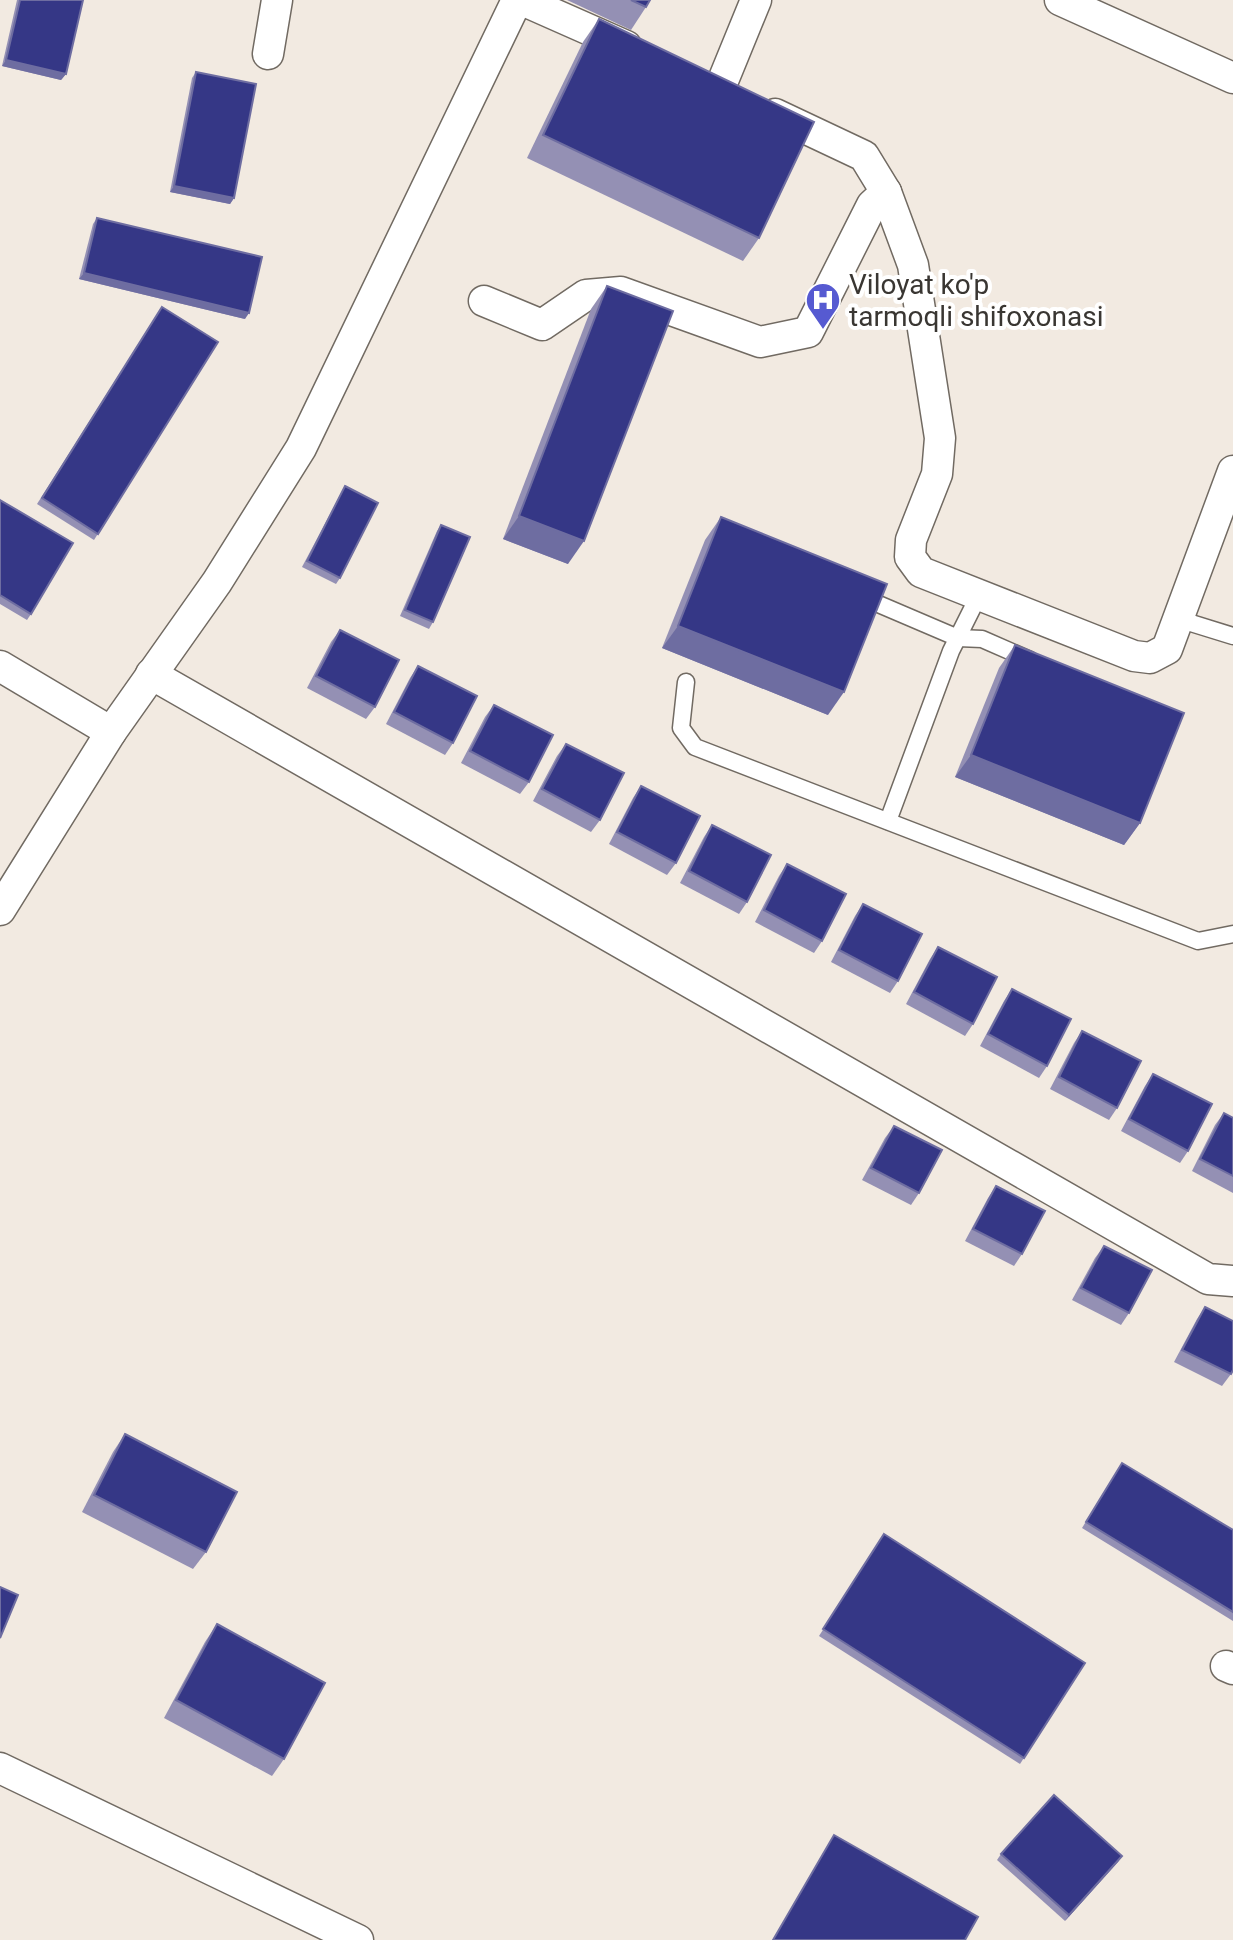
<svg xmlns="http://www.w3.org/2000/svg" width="1233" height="1940" font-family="Roboto,sans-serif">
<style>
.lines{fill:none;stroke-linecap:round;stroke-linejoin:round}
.lane-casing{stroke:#716a62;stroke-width:19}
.street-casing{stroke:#716a62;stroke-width:33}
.lane{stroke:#fff;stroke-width:16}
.street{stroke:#fff;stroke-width:30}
.wall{fill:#9490b4}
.shaded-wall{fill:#6e6da1}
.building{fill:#353786;stroke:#6e6da1;stroke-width:2}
.labels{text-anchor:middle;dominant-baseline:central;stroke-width:8;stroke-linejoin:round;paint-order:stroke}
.poi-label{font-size:28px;fill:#393632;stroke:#fff;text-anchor:start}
</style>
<rect width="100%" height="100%" fill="#f2eae1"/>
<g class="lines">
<g class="lane-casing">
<g id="lane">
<path d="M862,597L958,638L982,639L1030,660"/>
<path d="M1178,619L1233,636"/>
<path d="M686,682L681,728L695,747L1198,941L1233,934"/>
<path d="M888,821L951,651L979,595"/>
</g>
</g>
<g class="street-casing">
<g id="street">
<path d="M522,0L626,46"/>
<path d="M1060,0L1233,78"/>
<path d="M268,54L277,0"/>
<path d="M720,88L756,0"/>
<path d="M775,114L864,156L886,192L913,265L940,438L937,474L911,540L910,557L921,572L1134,656L1150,658L1167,649L1233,471"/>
<path d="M484,301L542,325L586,295L621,292L760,342L808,332L872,205L886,192"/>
<path d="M0,666L111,732"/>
<path d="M151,674L1208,1279L1233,1281"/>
<path d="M0,910L111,732L217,582L301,448L517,0"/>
<path d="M1226,1666L1233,1669"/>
<path d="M0,1768L358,1940"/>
</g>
</g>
<use href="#lane" class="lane"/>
<use href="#street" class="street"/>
</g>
<g class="wall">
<path d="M17,0H83L66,74L61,80L2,66Z"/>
<path d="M567,0H650L646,7L631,30Z"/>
<path d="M599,19L759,238L743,261L527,158L583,42Z"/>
<path d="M196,72L234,198L230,204L170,192L192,78Z"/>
<path d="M97,218L245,319L79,279L93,224Z"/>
<path d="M607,286L568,564L503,539L591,309Z"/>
<path d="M162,307L218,342L94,540L37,504Z"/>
<path d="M345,486L340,578L336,584L302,567Z"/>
<path d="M0,500L31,614L27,620L0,604Z"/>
<path d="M721,517L828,715L662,648L705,540Z"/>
<path d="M441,525L433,622L429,629L400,616L437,531Z"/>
<path d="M340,630L375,707L366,719L307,688L331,642Z"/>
<path d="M1015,645L1140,823L1124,845L955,777L999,668Z"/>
<path d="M418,666L453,743L445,755L386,724L410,678Z"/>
<path d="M494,705L529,782L520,794L461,763L485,717Z"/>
<path d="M566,744L600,820L591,832L533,801L557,756Z"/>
<path d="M641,786L676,863L667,875L609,844L633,798Z"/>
<path d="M712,825L747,902L739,914L680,883L704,837Z"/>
<path d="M787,864L822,941L814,953L755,922L779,876Z"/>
<path d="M863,904L898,981L890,993L831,962L855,916Z"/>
<path d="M938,947L973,1024L965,1036L906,1004L930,959Z"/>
<path d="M1012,989L1047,1066L1039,1078L980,1046L1004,1001Z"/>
<path d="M1082,1031L1117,1108L1109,1120L1050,1089L1074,1043Z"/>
<path d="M1153,1074L1188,1151L1180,1163L1121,1131L1145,1086Z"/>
<path d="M1224,1113L1233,1118V1193L1192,1171L1215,1125Z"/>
<path d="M894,1126L919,1193L911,1205L862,1180L885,1138Z"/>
<path d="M996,1186L1022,1254L1014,1266L965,1241L988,1198Z"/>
<path d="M1104,1246L1129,1313L1121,1325L1072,1300L1095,1258Z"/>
<path d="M1205,1307L1231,1374L1222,1386L1174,1362L1197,1319Z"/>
<path d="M125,1434L206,1552L193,1569L82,1512L113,1452Z"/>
<path d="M1122,1463L1233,1530V1621L1082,1528Z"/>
<path d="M884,1534L1085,1663L1020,1764L819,1636Z"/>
<path d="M217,1624L284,1759L272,1776L164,1718L205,1642Z"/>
<path d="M1001,1854L1122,1856L1065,1921L997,1860Z"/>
</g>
<g class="shaded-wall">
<path d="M6,60L66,74L61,80L2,66Z"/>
<path d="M174,186L234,198L230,204L170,192Z"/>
<path d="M84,273L249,313L245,319L79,279Z"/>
<path d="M519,516L584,541L568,564L503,539Z"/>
<path d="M678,626L844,692L828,715L662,648Z"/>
<path d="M971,755L1140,823L1124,845L955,777Z"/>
<path d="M1122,1856L1118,1862L1065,1921L1069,1915Z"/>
</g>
<g class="building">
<path d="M20,0H83L66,74L6,60Z"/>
<path d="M631,0H650L646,7Z"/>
<path d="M599,19L814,122L759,238L543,135Z"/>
<path d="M196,72L256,84L234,198L174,186Z"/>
<path d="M97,218L262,257L249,313L84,273Z"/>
<path d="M607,286L673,311L584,541L519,516Z"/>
<path d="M162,307L218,342L98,534L42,498Z"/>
<path d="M345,486L378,503L340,578L307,561Z"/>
<path d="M0,500L73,543L31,614L0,595Z"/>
<path d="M721,517L887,584L844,692L678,626Z"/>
<path d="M441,525L470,537L433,622L405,610Z"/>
<path d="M340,630L399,660L375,707L316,676Z"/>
<path d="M1015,645L1184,713L1140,823L971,755Z"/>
<path d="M418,666L477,696L453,743L394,712Z"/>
<path d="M494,705L553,735L529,782L470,751Z"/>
<path d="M566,744L624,773L600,820L542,789Z"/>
<path d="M641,786L700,816L676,863L617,832Z"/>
<path d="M712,825L771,855L747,902L689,871Z"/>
<path d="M787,864L846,894L822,941L764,910Z"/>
<path d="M863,904L922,934L898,981L839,950Z"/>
<path d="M938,947L997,977L973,1024L914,992Z"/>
<path d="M1012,989L1071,1019L1047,1066L988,1034Z"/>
<path d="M1082,1031L1141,1061L1117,1108L1059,1077Z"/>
<path d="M1153,1074L1212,1104L1188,1151L1129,1119Z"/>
<path d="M1224,1113L1233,1118V1176L1200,1159Z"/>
<path d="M894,1126L942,1150L919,1193L871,1168Z"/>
<path d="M996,1186L1045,1211L1022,1254L973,1229Z"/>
<path d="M1104,1246L1152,1270L1129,1313L1081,1288Z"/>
<path d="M1205,1307L1233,1321V1370L1231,1374L1182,1350Z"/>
<path d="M125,1434L237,1492L206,1552L94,1495Z"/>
<path d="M1122,1463L1233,1530V1612L1086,1522Z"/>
<path d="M884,1534L1085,1663L1024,1758L823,1629Z"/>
<path d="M0,1587L18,1595L0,1638Z"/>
<path d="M217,1624L325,1683L284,1759L176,1700Z"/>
<path d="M1054,1795L1122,1856L1069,1915L1001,1854Z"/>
<path d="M834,1835L978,1917L965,1940H773Z"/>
</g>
<defs>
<g id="hospital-pin" transform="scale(1.8)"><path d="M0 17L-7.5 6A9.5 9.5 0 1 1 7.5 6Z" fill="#565ad1" stroke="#fff"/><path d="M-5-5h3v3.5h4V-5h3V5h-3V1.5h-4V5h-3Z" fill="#fff"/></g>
</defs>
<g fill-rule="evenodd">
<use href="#hospital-pin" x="823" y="300"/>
</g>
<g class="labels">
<g class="poi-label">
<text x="849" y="284">Viloyat ko'p<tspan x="849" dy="32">tarmoqli shifoxonasi</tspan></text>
</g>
</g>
</svg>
